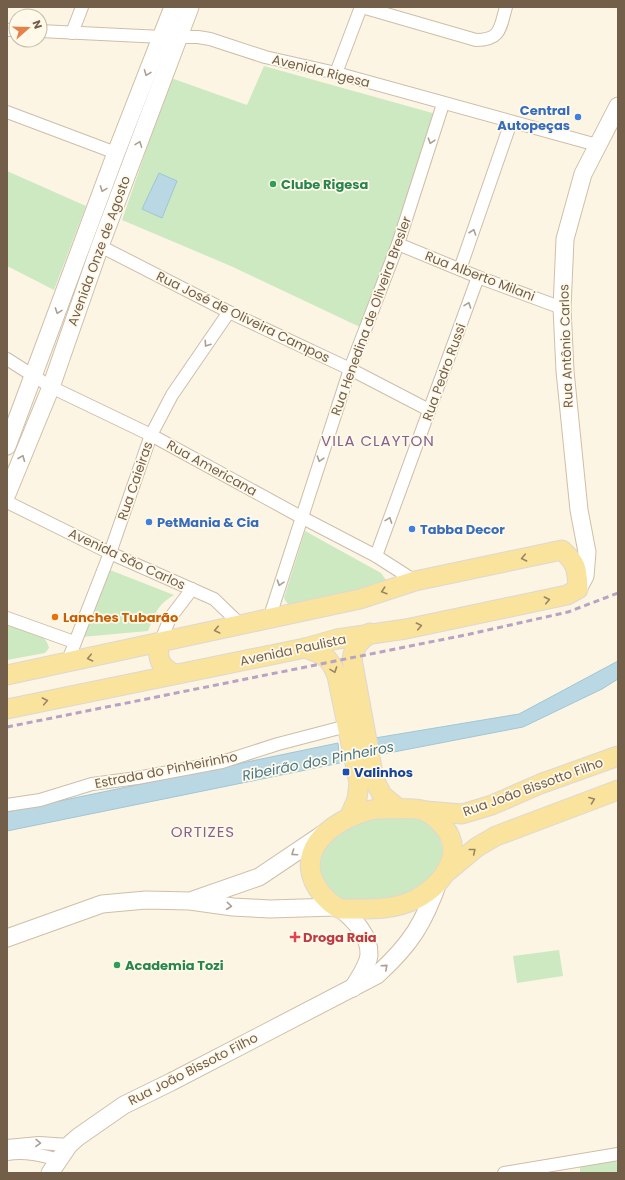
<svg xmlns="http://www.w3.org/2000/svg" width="625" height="1180" font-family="Poppins,sans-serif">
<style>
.green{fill:#cde9c2}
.water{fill:#b9d8e4;stroke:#9fc6d6}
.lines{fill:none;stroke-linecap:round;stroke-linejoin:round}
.street-casing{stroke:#cdbeaa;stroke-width:14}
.secondary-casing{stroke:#cfbfa8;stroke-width:19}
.primary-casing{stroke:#ddd8d4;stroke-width:21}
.street{stroke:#fff;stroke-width:12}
.secondary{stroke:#fff;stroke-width:17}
.primary{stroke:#f9e39d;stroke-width:19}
.rail{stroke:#b9a3c4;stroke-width:3;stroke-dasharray:6 4;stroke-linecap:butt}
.oneway{stroke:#ab9e92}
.oneway2{stroke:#9b8663}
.shop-dot{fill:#3f7fe0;stroke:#fff9e9;stroke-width:1.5}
.leisure-dot{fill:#2e9e5b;stroke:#fff9e9;stroke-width:1.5}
.food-dot{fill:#e8710a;stroke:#fff9e9;stroke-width:1.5}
.transit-dot{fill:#1a4fb4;stroke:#fff9e9;stroke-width:1.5}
.health-dot{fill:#e0444e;stroke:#fff9e9;stroke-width:1.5}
.labels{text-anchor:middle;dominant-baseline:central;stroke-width:3.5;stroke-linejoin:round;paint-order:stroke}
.street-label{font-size:13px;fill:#735e4a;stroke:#fff9e9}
.shop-label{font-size:13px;font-weight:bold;fill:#366cbe;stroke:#fff9e9;text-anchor:start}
.leisure-label{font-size:13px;font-weight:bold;fill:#27864d;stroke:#fff9e9;text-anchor:start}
.food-label{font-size:13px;font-weight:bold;fill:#c56008;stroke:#fff9e9;text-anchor:start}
.transit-label{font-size:13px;font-weight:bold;fill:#164399;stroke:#fff9e9;text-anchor:start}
.health-label{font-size:13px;font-weight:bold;fill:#be3a42;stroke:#fff9e9;text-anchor:start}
.water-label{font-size:14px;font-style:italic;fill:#47788d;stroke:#fff9e9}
.quarter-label{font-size:15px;letter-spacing:1px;fill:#87628f;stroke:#fff9e9}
</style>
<rect width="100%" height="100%" fill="#fcf5e3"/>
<g class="green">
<path d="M264,66L436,114L362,328L233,267L122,220L171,78L247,105Z"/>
<path d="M7,171L86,206L54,290L7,266Z"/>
<path d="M305,531L381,573L386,580L385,587L294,606L287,603L284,598Z"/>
<path d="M110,570L174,595C157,605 155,614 148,631L82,637Z"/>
<path d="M7,623C22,628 46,631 49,648L45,653L7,660Z"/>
<path d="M399,817C432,820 439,824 444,858C417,901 389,900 342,900L320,881L317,857L323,846L352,825L377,818Z"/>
<path d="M559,950L563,976L517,983L513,956Z"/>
<path d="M616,1157L618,1173H580V1164Z"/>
</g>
<g class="water">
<path d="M159,173L177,181L162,218L142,209Z"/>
<path d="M618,661V679L602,689L523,727L373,756L369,739L519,714Z"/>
<path d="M338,743L340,763L7,831V812Z"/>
</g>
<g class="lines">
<g class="street-casing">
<g id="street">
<path d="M362,7L476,40C501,40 500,28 506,7"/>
<path d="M7,30H16"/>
<path d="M40,31L162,37H198L210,39L265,57L336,73L597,145"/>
<path d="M72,33L82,7"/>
<path d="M336,73L361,7"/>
<path d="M7,112L116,153"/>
<path d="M398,244L478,277L562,308"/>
<path d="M100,246L229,312L350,369L429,410"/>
<path d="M460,269L511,122"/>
<path d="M7,359L51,387L151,435L301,517L376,556L415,581"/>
<path d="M7,502L110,553L214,599L241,625"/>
<path d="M376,556L478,277"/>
<path d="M7,618L74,642"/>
<path d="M269,619L350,369L398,244L443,104"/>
<path d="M160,643L170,618L192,589"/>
<path d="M67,663L110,553L151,435L172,395L229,312"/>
<path d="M7,805L40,800L92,784L137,778L222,762L278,744L347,726"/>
<path d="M7,1146L39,1143L69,1145"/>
<path d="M7,1154C26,1151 41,1155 59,1160"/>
<path d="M504,1173L618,1154"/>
</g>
</g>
<g class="secondary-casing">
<g id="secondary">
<path d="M7,446L116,153L173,7"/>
<path d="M7,494L51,387L100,246L190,7"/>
<path d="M578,589L585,576L587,552L579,510L565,371L562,308L565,239L583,174L618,106"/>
<path d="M193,900L259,877L323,834"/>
<path d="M341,909C354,920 370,935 369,955C368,966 358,979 353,988"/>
<path d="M7,938L102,904L146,900L190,901L233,907L270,909L335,907"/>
<path d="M50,1173L69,1145L78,1137L124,1105L171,1082L377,975C411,944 424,923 439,880"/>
</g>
</g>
<g class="primary-casing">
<g id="primary">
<path d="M370,633C360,641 354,646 352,659L374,779L382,795L399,809"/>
<path d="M160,643C156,659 161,668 175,674"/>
<path d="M305,648C323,654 330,657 337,676L359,783L357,799L349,818"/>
<path d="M7,675L332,605L360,599L415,581L562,550C577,564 577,569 578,589L567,595L406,629L337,639L305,648L7,709"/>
<path d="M376,809C391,809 408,807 422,810C431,813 439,821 444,827C466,854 442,885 416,899C393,911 366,909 341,909C332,906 324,897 318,889C291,847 339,816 376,809Z"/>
<path d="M426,811L462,814L492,805L540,784L618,756"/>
<path d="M447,872L477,847L496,836L618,790"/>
</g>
</g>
<use href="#street" class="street"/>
<use href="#secondary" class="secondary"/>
<use href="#primary" class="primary"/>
<path class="rail" d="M7,727L470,634L568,612L618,593"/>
</g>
<defs><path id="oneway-chevron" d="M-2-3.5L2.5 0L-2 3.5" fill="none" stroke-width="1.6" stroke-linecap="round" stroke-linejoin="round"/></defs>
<g class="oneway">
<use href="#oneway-chevron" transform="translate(147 73) rotate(111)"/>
<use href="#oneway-chevron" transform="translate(431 141) rotate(108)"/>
<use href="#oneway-chevron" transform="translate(139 144) rotate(-69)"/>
<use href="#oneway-chevron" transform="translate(103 189) rotate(110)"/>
<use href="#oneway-chevron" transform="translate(473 232) rotate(-71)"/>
<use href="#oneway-chevron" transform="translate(468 305) rotate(-70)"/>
<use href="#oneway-chevron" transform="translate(58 311) rotate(110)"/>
<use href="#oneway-chevron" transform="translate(207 344) rotate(124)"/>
<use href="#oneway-chevron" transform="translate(22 458) rotate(-68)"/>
<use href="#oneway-chevron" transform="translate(320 459) rotate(108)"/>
<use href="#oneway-chevron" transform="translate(389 520) rotate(-70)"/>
<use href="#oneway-chevron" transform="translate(280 583) rotate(108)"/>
<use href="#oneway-chevron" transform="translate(294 853) rotate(146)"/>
<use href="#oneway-chevron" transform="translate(229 906) rotate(6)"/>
<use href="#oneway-chevron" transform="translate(385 967) rotate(-42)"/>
<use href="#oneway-chevron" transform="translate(38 1143) rotate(1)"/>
</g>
<g class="oneway2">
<use href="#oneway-chevron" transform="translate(524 558) rotate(168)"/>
<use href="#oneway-chevron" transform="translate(384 591) rotate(162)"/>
<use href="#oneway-chevron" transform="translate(547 600) rotate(-12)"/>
<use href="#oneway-chevron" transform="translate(419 626) rotate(-12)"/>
<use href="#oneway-chevron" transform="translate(217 630) rotate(167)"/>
<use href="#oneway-chevron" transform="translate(90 658) rotate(168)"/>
<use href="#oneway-chevron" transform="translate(334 670) rotate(70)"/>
<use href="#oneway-chevron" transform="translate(45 701) rotate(-11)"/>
<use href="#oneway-chevron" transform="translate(592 800) rotate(-21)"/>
<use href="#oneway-chevron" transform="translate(473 851) rotate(-39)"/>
</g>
<g class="shop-dot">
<circle cx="578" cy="117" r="4"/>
<circle cx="149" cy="522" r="4"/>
<circle cx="412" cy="529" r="4"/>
</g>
<g class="leisure-dot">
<circle cx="273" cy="184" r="4"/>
<circle cx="117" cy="965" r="4"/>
</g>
<circle class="food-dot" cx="55" cy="617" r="4"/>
<rect class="transit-dot" x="342" y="768" width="8" height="8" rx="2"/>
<path class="health-dot" d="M293 931h4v4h4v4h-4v4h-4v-4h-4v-4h4z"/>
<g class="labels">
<g class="street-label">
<text transform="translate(321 71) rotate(14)">Avenida Rigesa</text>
<text transform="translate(99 251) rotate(-70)">Avenida Onze de Agosto</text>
<text transform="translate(480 276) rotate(21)">Rua Alberto Milani</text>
<text transform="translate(371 316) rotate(-70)">Rua Henedina de Oliveira Bresler</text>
<text transform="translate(243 317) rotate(26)">Rua José de Oliveira Campos</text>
<text transform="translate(566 346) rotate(-92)">Rua Antônio Carlos</text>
<text transform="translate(444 372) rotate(-70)">Rua Pedro Russi</text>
<text transform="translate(212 468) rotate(29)">Rua Americana</text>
<text transform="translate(135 481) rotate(-71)">Rua Caieiras</text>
<text transform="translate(127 559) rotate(25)">Avenida São Carlos</text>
<text transform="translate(293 650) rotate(-12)">Avenida Paulista</text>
<text transform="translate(166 770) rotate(-11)">Estrada do Pinheirinho</text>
<text transform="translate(533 787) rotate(-20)">Rua João Bissotto Filho</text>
<text transform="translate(193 1069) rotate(-27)">Rua João Bissoto Filho</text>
</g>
<g class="shop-label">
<text x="570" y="110" text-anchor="end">Central<tspan x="570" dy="15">Autopeças</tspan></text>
<text x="157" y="522">PetMania &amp; Cia</text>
<text x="420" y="529">Tabba Decor</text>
</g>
<g class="leisure-label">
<text x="281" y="184">Clube Rigesa</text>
<text x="125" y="965">Academia Tozi</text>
</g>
<g class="food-label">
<text x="63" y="617">Lanches Tubarão</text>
</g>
<g class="transit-label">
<text x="354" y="772">Valinhos</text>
</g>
<g class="health-label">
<text x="303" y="937">Droga Raia</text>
</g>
<g class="water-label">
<text transform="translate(318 761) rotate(-11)">Ribeirão dos Pinheiros</text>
</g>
<g class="quarter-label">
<text x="378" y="440">VILA CLAYTON</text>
<text x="203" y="831">ORTIZES</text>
</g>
</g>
<rect width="625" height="1180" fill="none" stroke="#735e4a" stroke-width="16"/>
<g transform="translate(28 28) rotate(70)"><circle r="19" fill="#fff9e9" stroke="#c7bba9"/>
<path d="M0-3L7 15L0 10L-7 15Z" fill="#e3824b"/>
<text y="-6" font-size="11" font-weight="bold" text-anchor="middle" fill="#735e4a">N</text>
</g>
</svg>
